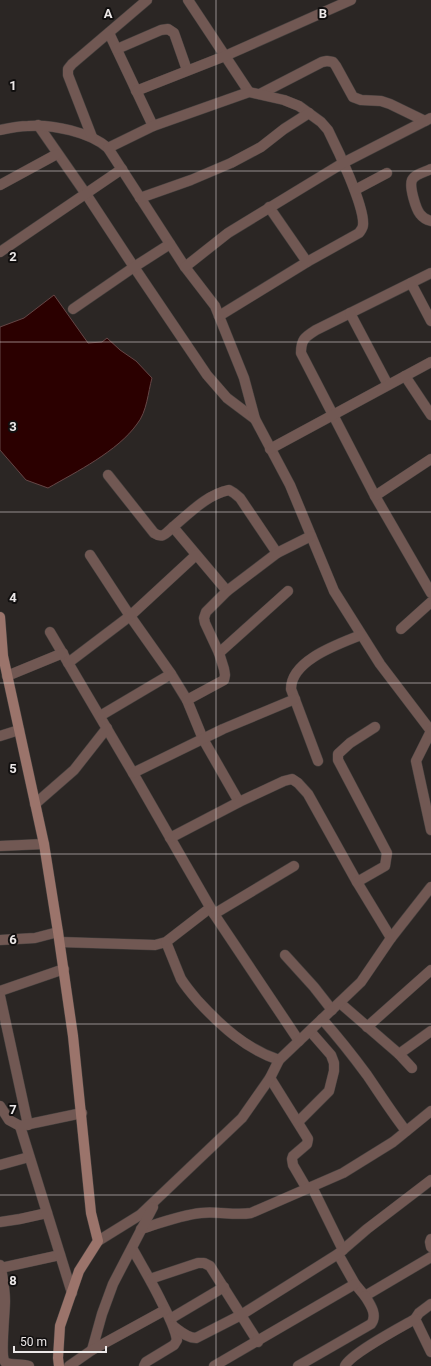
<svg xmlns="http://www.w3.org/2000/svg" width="431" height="1366" font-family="Roboto,sans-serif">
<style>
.water{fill:#2b0000;stroke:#654646}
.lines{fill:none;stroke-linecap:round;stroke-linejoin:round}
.street-casing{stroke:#46413f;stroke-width:11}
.secondary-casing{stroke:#46413f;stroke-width:11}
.street{stroke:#715853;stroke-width:10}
.secondary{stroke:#9b746b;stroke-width:10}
.grid{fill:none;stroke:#ece8e8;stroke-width:1;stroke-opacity:0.55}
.grid-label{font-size:13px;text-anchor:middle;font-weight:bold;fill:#ece8e8;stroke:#110f0f;stroke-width:4;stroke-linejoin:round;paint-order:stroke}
</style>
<rect width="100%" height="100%" fill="#2b2624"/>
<path class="water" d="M54,295L88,343L102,342L107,338L120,350L136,361L152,378C148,392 147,412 137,424C118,451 76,472 48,488L26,480L0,450V327L24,318Z"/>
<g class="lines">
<g class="street-casing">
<g id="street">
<path d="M188,0L249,92"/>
<path d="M109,33L153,126"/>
<path d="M117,49L161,30L168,29L174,33L187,70"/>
<path d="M136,91L225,56L351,0"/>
<path d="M260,94L322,62L327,61L333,62L336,66L353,97L361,100L381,101L390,104L425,121"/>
<path d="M38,125L86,194L134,267L207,375L227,398L255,419"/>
<path d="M0,130C9,128 18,126 28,126C52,124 90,132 108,148L185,267L215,306L244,378L255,419L290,485L334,591L380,664L431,731"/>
<path d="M92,137L68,75V69L72,64L147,0"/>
<path d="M108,148L153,126L249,92L284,100L299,106L321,122L328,130C337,148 365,207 363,225C363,228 361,230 359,233L307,262L219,316"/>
<path d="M431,169C425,172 415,174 412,180C409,187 416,209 420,214C423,218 427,220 431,221"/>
<path d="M0,185L57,154"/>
<path d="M355,190L387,173"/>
<path d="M140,198L191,180L231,163L261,147L284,129L309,113"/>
<path d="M269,207L307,262"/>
<path d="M0,252L122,169"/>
<path d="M185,267L228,233L343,163L431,118"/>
<path d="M431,273L316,330C305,337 301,339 301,353L375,496L431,593"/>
<path d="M411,283L431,321"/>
<path d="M73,309L134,267L170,244"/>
<path d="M350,313L388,385"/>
<path d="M405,376L431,415"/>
<path d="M270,449L431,362"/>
<path d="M108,475L154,533C163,539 166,533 173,527L227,591"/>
<path d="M375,496L431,459"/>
<path d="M173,527C190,513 206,495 229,490L234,493L240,498L277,553"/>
<path d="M90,555L130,616L171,674L187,700L203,739L239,802"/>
<path d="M401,629L431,602"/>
<path d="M50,632L133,773L214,914L299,1041"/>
<path d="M219,653L288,591"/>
<path d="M68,663L130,616L196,555"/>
<path d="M7,676L63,653"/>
<path d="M187,700L224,680L225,675L224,669L219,653L205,623L204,618L206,612L227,591L277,553L311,536"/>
<path d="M100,716L171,674"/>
<path d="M431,731L416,761L431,830"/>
<path d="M0,736L19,730"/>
<path d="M318,761L291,689C291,660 339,644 361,635"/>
<path d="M133,773L223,729L295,699"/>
<path d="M35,804L74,770L107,728"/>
<path d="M170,838L239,802L284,781L292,779L298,783L308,794L357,882L391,938"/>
<path d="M0,846L44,844"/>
<path d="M357,882L385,866L387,853L338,760V754L350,743L375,727"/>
<path d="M214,914L294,866"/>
<path d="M0,940L35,938L58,932"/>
<path d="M60,942L155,945L166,942L210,908"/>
<path d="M166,942C171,954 176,967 181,979C186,987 192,994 198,1001C221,1026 246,1049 279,1060"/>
<path d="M285,955L314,987L332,1010"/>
<path d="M0,991L64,969"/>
<path d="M0,996L28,1125"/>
<path d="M340,1003L399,1054L412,1068"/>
<path d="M322,1019C338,1037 353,1056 367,1075C380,1094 392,1113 406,1131"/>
<path d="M367,1027L431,970"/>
<path d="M399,1054L431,1031"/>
<path d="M270,1078L308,1139L307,1144L293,1156L292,1159L293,1165L307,1189"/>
<path d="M0,1106L9,1120L20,1126"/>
<path d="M298,1122L329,1091L334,1071V1063L331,1055L310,1031"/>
<path d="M0,1165L29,1157"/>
<path d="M312,1187L343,1250"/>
<path d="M0,1222L20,1219L47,1213"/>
<path d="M141,1229C160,1223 181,1215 201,1213C218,1211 235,1216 251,1213L343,1173L393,1142L431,1111"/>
<path d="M431,1239L430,1242L431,1247"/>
<path d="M98,1241L140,1215L242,1118L270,1078L279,1060L361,982L391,938L431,887"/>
<path d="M132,1248C142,1266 153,1284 162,1303C168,1315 175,1327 177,1340L174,1345L146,1362L144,1366"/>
<path d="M338,1254L355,1284L365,1296L431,1257"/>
<path d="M0,1265L1,1268C3,1279 5,1290 5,1301C5,1312 0,1356 5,1362C10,1366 22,1363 29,1366"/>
<path d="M1,1268L60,1255"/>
<path d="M150,1279L198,1263H204L210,1266L258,1342"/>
<path d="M72,1293L20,1126L82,1113"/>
<path d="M431,1304L419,1313L415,1319L431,1352"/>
<path d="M170,1319L224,1287"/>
<path d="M173,1326C180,1331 187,1338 196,1338L241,1315L338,1254L367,1229L431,1180"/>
<path d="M92,1350L102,1314L113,1284L153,1207"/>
<path d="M69,1366L92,1350L165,1310"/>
<path d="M214,1366L355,1284"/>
<path d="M298,1366L371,1324C378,1315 370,1304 365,1296"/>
<path d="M345,1366C350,1354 401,1327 415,1319"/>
</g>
</g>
<g class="secondary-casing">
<path id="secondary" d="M0,617L3,656L44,844L58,932L73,1036L91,1213L98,1241L79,1271L60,1326L58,1358L59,1366"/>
</g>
<use href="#street" class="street"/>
<use href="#secondary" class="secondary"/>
</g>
<path class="grid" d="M216,0V1366M0,171H431M0,342H431M0,512H431M0,683H431M0,854H431M0,1024H431M0,1195H431"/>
<g class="grid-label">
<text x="108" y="18">A</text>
<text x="323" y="18">B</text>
<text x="13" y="90">1</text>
<text x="13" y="261">2</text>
<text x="13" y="431">3</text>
<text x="13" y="602">4</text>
<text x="13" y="773">5</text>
<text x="13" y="944">6</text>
<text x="13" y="1114">7</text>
<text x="13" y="1285">8</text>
</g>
<path d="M14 1346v6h92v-6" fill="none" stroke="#ece8e8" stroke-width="2"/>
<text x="20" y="1346" font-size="12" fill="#ece8e8" stroke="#110f0f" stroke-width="3" paint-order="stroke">50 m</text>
</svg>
